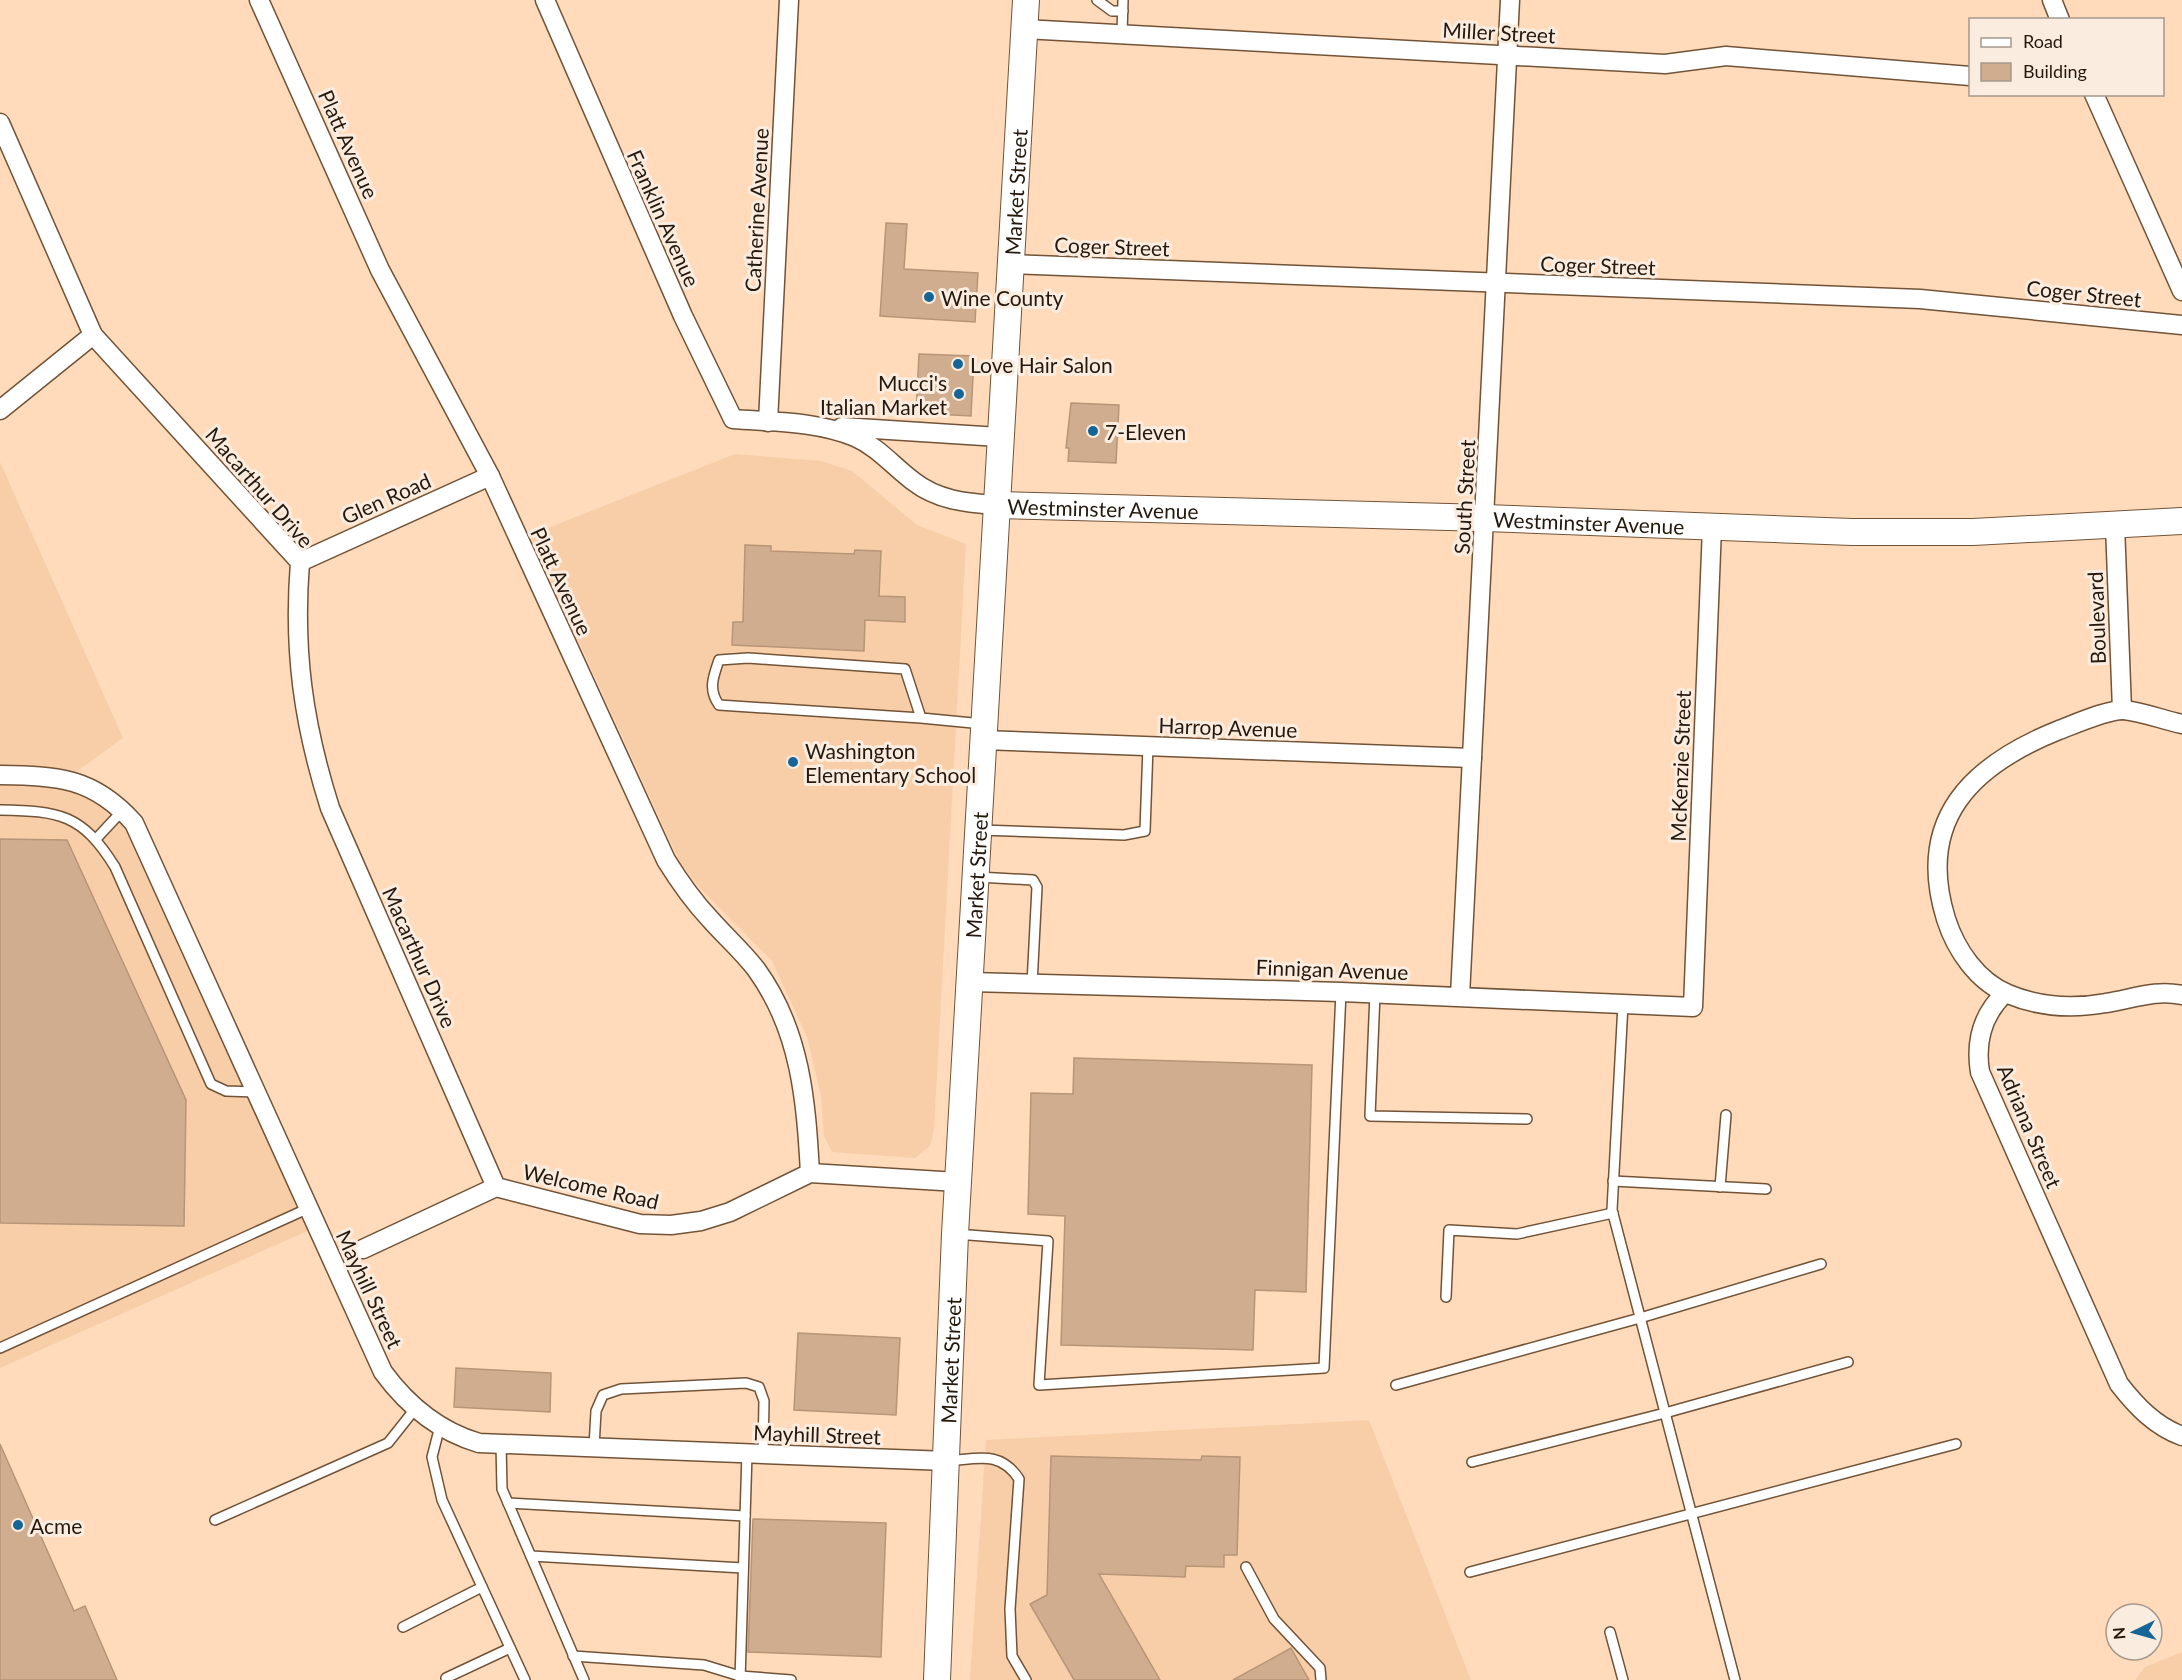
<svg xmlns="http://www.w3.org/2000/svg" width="2182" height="1680" font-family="Lato,sans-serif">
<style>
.built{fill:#f8cea9}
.building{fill:#d0ad8e;stroke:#b79577;stroke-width:1.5}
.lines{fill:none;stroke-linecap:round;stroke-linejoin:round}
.lane-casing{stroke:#725337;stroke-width:12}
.street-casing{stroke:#725337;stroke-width:21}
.secondary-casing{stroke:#725337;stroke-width:28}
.lane{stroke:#fff;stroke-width:9}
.street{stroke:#fff;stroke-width:18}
.secondary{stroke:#fff;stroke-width:26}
.poi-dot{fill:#166597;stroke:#fbece0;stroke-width:2}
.labels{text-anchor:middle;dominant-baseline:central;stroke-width:6;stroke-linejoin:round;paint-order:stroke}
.street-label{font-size:21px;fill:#25190d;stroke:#fbece0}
.poi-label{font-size:21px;fill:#25190d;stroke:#fbece0;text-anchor:start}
</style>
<rect width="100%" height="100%" fill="#ffdbbb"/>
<g class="built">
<path d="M735,454L821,461L852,471L917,525L966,544L934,1130L930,1146L915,1158L832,1152L824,1136L821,1096L807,1037L772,961L701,889L680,863L530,535Z"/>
<path d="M0,462L123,738L72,775L131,816L321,1225L0,1368Z"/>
<path d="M1369,1420L1471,1680H970L986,1440Z"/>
<path d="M2182,1652V1680H2135L2145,1667Z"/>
</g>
<g class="building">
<path d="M886,223L907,224L904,269L978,273L975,322L880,316Z"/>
<path d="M919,354L974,356L971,416L916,413Z"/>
<path d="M1071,403L1119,405L1116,463L1068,461L1069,448H1066Z"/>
<path d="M745,545L771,546V551L854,554L855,550L881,551L879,596L905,597V622L865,620L864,651L732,645L733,622H743Z"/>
<path d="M0,839L67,840L186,1100L184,1226L0,1223Z"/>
<path d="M1074,1058L1312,1065L1306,1292L1255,1290L1253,1350L1061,1345L1065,1216L1028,1214L1031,1093L1073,1094Z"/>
<path d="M798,1333L900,1338L896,1415L794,1410Z"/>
<path d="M456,1368L551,1373L550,1412L454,1407Z"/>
<path d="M0,1444L74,1611L85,1606L117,1680H0Z"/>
<path d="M1051,1456L1201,1460L1202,1456L1240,1457L1237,1555H1224V1567L1186,1566L1185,1577L1099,1574L1160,1680H1074L1030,1604L1047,1595Z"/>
<path d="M753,1519L886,1523L881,1657L748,1652Z"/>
<path d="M1291,1648L1309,1680H1233Z"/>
</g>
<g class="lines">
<g class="lane-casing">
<g id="lane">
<path d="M1097,0L1112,11H1123"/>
<path d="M1122,34L1123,0"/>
<path d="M921,718L905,669L748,658L719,660C713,677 708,690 719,705L921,718L983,724"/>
<path d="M0,810C60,811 82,814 115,867L211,1084L226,1091L256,1092"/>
<path d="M980,830L1124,835L1145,831L1148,746"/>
<path d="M96,839L123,810"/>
<path d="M978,877L1033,880L1037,887L1032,984"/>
<path d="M1375,993L1370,1116L1527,1119"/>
<path d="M1623,1004L1612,1210L1735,1680"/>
<path d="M1613,1181L1766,1189"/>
<path d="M1720,1187L1726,1115"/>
<path d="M956,1234L1048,1241L1039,1385L1324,1368L1341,992"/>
<path d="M1446,1297L1449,1230L1517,1234L1613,1213"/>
<path d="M0,1348L309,1208"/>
<path d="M1396,1385L1640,1318L1821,1264"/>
<path d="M440,1426L432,1457L442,1500L525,1680"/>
<path d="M501,1444L502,1489L584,1680"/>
<path d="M594,1447L596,1411L603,1395L621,1389L746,1383L759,1387L764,1401L763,1454"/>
<path d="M947,1461C978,1459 1000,1450 1019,1479L1010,1609L1012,1656L1026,1680"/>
<path d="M1472,1462L1665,1413L1848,1362"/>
<path d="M508,1503L745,1516"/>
<path d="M215,1520L388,1443L415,1409"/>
<path d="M531,1556L743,1568"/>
<path d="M1246,1567L1274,1619L1320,1668L1321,1680"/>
<path d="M1470,1572L1956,1444"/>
<path d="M403,1627L482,1587"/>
<path d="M1610,1632L1623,1680"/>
<path d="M573,1656L704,1665L740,1676L791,1680"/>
<path d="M446,1678L510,1648"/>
<path d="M740,1680L747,1453"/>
</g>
</g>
<g class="street-casing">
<g id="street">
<path d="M259,0L380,270L490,476L666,860C679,881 693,901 710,919C725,936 742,951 756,969C801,1031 806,1101 810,1173"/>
<path d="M545,0L683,316L733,419C773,422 816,421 855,437C878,447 893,466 913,481C937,500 966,503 995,505"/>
<path d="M2052,0L2060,20"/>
<path d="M1024,29L1665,64L1726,56L1970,76"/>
<path d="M2094,94L2182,291"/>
<path d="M0,123L93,335L300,562C293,650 303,723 330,808L496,1187"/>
<path d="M1011,264L1920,299L2182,325"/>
<path d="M0,410L93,335"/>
<path d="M768,422L789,0"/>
<path d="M842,427L999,437"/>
<path d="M2115,525L2122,710"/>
<path d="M300,562L490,476"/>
<path d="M2182,724C2163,720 2143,712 2124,710C2109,709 2075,724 2059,730C1972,765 1915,819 1946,919C1956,950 1977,981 2008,994C2039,1007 2073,1009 2106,1003C2132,999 2156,989 2182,995"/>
<path d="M982,740L1472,758"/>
<path d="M0,775C58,776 93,777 134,823L383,1372C408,1406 438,1431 479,1443L947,1461"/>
<path d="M970,982L1341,992L1693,1007L1712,527"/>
<path d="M2005,993C1982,1015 1975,1041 1980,1072L2119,1384C2136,1406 2155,1426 2182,1436"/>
<path d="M1460,996L1510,0"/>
<path d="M363,1249L496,1187L640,1224L671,1225L701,1221L730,1212L810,1173L958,1182"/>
</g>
</g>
<g class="secondary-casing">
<g id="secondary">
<path id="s1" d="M995,505L1486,518L1852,532H1973L2182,521"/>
<path id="s2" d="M937,1680L955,1234L1026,0"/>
</g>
</g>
<use href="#lane" class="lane"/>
<use href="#street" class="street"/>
<use href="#secondary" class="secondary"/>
</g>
<g class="poi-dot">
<circle cx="929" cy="297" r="6"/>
<circle cx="958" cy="364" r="6"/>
<circle cx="959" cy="394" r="6"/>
<circle cx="1093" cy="431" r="6"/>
<circle cx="793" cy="762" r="6"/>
<circle cx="18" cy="1525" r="6"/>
</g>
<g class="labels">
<g class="street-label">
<text transform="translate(1499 32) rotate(3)">Miller Street</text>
<text transform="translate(349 144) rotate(66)">Platt Avenue</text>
<text stroke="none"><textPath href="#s2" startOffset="1490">Market Street</textPath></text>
<text transform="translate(756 210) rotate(-87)">Catherine Avenue</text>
<text transform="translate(664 218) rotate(66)">Franklin Avenue</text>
<text transform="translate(1112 246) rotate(2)">Coger Street</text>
<text transform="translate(1598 265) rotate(2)">Coger Street</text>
<text transform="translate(2084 293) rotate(6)">Coger Street</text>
<text transform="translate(260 487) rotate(49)">Macarthur Drive</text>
<text transform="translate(1464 497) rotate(-87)">South Street</text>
<text transform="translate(386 498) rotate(-24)">Glen Road</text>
<text stroke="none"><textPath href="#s1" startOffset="108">Westminster Avenue</textPath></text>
<text stroke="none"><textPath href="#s1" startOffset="594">Westminster Avenue</textPath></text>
<text transform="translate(562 581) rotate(65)">Platt Avenue</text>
<text transform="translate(2096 618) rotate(-92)">Boulevard</text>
<text transform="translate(1228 727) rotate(2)">Harrop Avenue</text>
<text transform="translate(1680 766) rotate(-88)">McKenzie Street</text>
<text stroke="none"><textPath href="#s2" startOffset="806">Market Street</textPath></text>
<text transform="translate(420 957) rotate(66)">Macarthur Drive</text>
<text transform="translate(1332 969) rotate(2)">Finnigan Avenue</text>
<text transform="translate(2030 1126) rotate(67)">Adriana Street</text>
<text transform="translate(591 1186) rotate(13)">Welcome Road</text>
<text transform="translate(370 1289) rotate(65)">Mayhill Street</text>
<text stroke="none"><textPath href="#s2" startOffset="320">Market Street</textPath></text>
<text transform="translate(817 1434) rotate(2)">Mayhill Street</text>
</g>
<g class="poi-label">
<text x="941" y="297">Wine County</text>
<text x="970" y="364">Love Hair Salon</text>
<text x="947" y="382" text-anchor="end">Mucci's<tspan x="947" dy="24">Italian Market</tspan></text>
<text x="1105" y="431">7-Eleven</text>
<text x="805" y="750">Washington<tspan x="805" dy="24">Elementary School</tspan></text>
<text x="30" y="1525">Acme</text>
</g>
</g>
<rect x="1969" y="18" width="195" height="78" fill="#fbece0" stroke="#a5988c" stroke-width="1.5"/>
<rect x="1981" y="38" width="30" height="9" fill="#ffffff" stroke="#a5988c" stroke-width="1.5"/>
<text x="2023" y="48" font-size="18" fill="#25190d">Road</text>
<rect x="1981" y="63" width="30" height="18" fill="#d0ad8e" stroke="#a5988c" stroke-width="1.5"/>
<text x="2023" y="78" font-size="18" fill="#25190d">Building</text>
<g transform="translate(2134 1632) rotate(265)"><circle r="28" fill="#fbece0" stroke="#a5988c" stroke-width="1.5"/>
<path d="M0-4.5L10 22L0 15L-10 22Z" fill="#166597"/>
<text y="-9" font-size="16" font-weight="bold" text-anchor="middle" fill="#25190d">N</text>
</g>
</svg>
